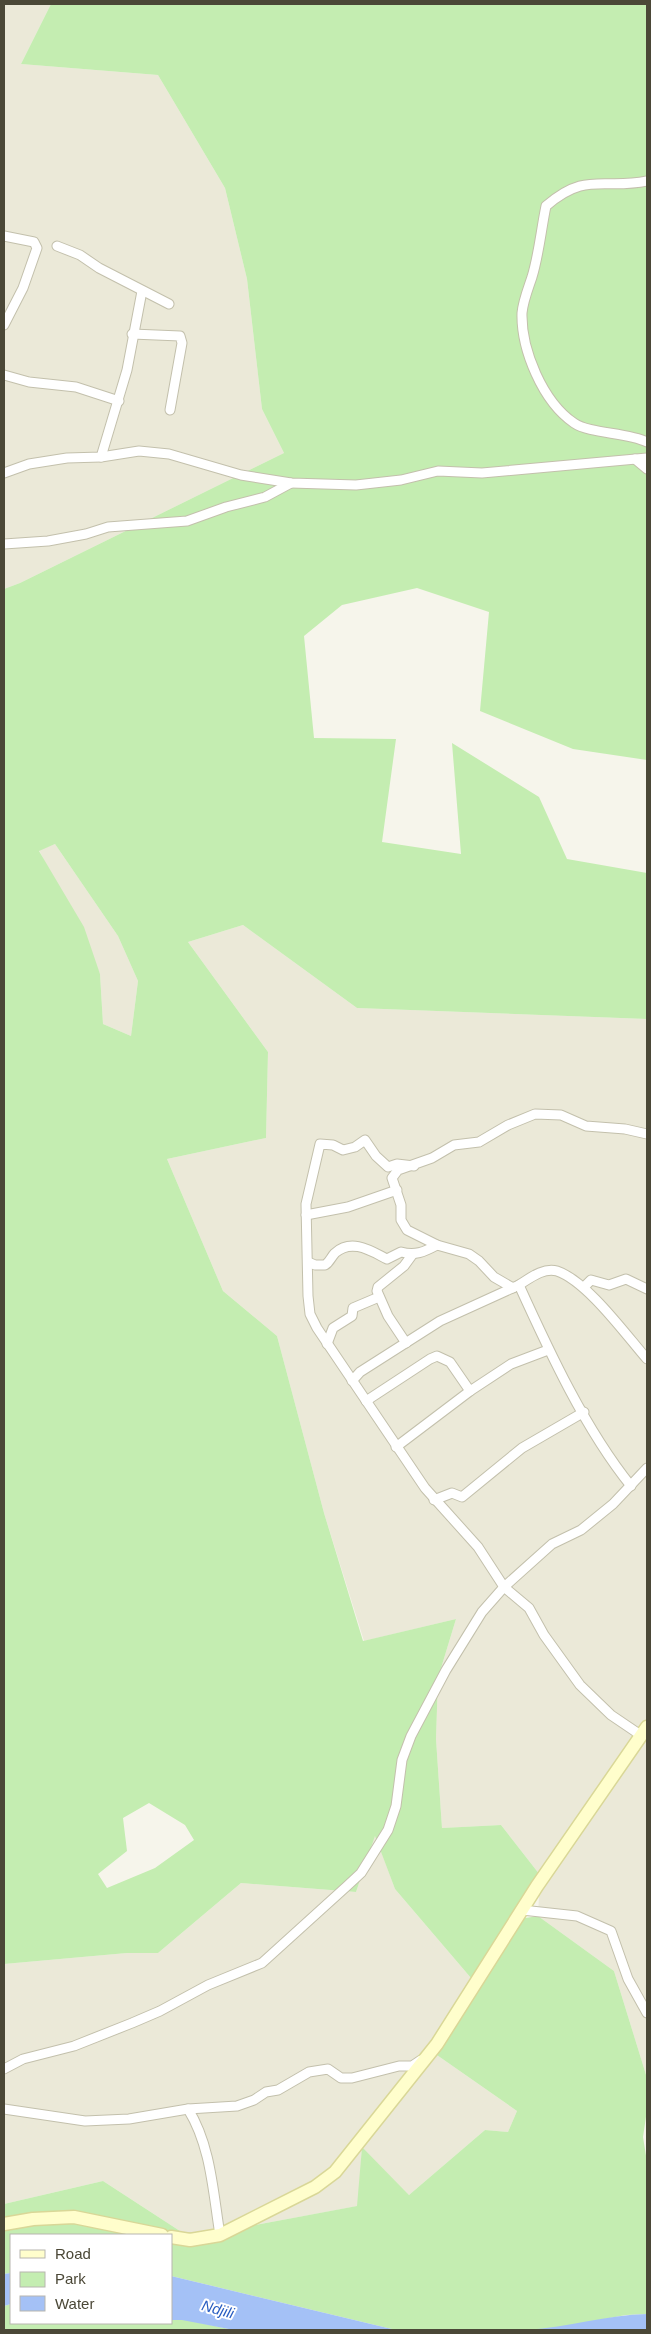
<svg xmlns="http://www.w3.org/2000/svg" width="651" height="2334" font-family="Helvetica,sans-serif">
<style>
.residential{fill:#ebe9d8}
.green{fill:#c4edb1;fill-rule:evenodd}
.water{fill:#a4c1f6}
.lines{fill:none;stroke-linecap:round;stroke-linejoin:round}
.street-casing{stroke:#c3c0ac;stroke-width:11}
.secondary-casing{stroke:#d9d797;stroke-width:15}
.street{stroke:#fff;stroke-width:9}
.secondary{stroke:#fffecc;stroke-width:12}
.labels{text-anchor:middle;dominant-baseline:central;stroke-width:4;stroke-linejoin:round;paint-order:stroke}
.water-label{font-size:15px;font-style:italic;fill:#275cc1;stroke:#fff}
</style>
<rect width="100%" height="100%" fill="#f6f5eb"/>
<g class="residential">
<path d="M4,4H51L21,64L158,75L225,188L247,279L262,409L284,453L20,583L4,589Z"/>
<path d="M55,844L118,936L138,981L131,1036L103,1024L100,974L39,850Z"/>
<path d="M243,925L357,1008L647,1019V2078L614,1971L538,1916L540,1875L501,1825L442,1828L436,1739L438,1678L456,1619L364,1641L324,1513L277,1336L223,1291L167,1159L266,1138L268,1052L188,942Z"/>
<path d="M375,1835L395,1889L471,1978L434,2053L517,2111L508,2132L485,2130L409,2195L362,2148L358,2206L223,2231L183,2233L103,2181L4,2204V1964L127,1953H158L241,1883L356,1892Z"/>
</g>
<g class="green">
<path d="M51,4H647V760L573,749L480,711L489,612L417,588L342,605L304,636L314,738L396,739L382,842L461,854L452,743L539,797L567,859L647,873V1019L357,1008L243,925L188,942L268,1052L266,1138L167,1159L223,1291L277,1336L324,1513L363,1641L456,1619L438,1678L436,1739L442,1828L501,1825L540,1875L471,1978L395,1889L375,1836L356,1892L241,1883L158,1953H127L4,1964V589L20,583L284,453L262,409L247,279L225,188L158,75L21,64ZM55,844L118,936L138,981L131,1036L103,1024L100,974L84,927L39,851ZM149,1803L185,1825L194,1840L155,1868L107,1888L98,1874L127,1851L123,1818Z"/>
<path d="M538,1916L614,1971L647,2078V2110L643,2137L647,2162V2314L626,2315L550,2329L527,2330H396L171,2276V2235H11V2273L4,2274V2204L103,2181L183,2233L223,2231L357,2206L362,2147L409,2195L485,2130L508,2132L517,2111L434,2053L519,1919Z"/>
<path d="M11,2304V2323H171V2320L182,2319L234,2330H4V2306Z"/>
</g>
<g class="water">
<path d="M11,2273V2304L4,2306V2274Z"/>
<path d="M171,2276L396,2330H234L182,2320H171Z"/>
<path d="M647,2314V2330H527C568,2327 607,2315 647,2314Z"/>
</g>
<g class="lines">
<g class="street-casing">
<g id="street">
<path d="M647,181C603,190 586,171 546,206C541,230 539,254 532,277C528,289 523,301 522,313C521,350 543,402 574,423C590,434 627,432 647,442"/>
<path d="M4,236L34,242L37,248L23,288L4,325"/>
<path d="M57,246L80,255L99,268L169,304"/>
<path d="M132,334L180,336L182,343L170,410"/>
<path d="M4,375L29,382L76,387L119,401"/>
<path d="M101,457L127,370L142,291"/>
<path d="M635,459L647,469"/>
<path d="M4,473L29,464L67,458L101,457L139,451L169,454L241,475L291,483L356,485L401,480L438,471L482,473L647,458"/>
<path d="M4,544L48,541L86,534L108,527L187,521L226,507L265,497L291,483"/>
<path d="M414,1166L397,1164L388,1167L376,1156L365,1140L355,1147L343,1150L333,1145L320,1144L306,1204L308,1296L310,1314L317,1328L425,1488L478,1547L504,1587L529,1608L544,1635L580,1685L611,1715L642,1736"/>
<path d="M306,1215L348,1207L397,1190"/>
<path d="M308,1262L315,1265H325C330,1262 331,1257 335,1253C352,1238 371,1251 387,1259L401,1252C415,1256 424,1252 437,1245"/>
<path d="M519,1285C530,1278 544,1267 557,1271C587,1281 626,1335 647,1359"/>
<path d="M584,1287L591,1280L609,1285L626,1279L647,1289"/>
<path d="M513,1288L494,1277L479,1261L469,1254L437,1245L407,1230L401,1220V1205L392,1178L398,1170L432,1158L454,1145L479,1142L508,1125L535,1114L561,1115L586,1126L625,1129L647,1134"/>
<path d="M406,1343L388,1316L377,1291L378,1287L404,1266L412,1255"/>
<path d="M327,1344L333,1328L352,1316L353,1308L379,1297"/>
<path d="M352,1381L360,1372L440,1321L519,1285C549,1351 585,1429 631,1486"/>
<path d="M366,1401L430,1359L437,1356L450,1362L470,1391"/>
<path d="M396,1447L470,1391L511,1364L548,1350"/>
<path d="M434,1500L452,1493L462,1497L522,1448L584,1412"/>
<path d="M522,1910L577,1916L611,1931L628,1979L647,2013"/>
<path d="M4,2069L23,2059L74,2046L132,2023L160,2011L208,1985L262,1963L347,1886L361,1873L388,1830L396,1806L402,1760L411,1736L446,1670L482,1612L504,1587L552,1544L581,1530L613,1504L647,1468"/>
<path d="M4,2109L85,2121L129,2119L188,2109L237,2106L254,2100L266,2092L278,2090L309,2072L328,2069L341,2078H352L399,2066H412L421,2060"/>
<path d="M188,2109C211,2146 213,2192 220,2235"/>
</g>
</g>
<g class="secondary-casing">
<g id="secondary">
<path d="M4,2224L33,2219L74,2217L162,2235"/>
<path d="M171,2237L190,2240L220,2235L315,2187L335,2172L437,2044L537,1886L647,1727"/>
</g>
</g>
<use href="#street" class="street"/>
<use href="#secondary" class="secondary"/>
</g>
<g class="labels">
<g class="water-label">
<text transform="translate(218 2309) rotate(16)">Ndjili</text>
</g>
</g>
<rect width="651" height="2334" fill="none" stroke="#4b4837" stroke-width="10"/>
<rect x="10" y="2234" width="162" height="90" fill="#ffffff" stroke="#b7b6af"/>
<rect x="20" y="2250" width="25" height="8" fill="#fffecc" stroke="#b7b6af"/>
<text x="55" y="2259" font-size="15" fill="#4b4837">Road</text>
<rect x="20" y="2272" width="25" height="15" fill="#c4edb1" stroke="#b7b6af"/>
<text x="55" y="2284" font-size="15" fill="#4b4837">Park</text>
<rect x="20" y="2296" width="25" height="15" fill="#a4c1f6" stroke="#b7b6af"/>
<text x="55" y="2309" font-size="15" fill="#4b4837">Water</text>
</svg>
